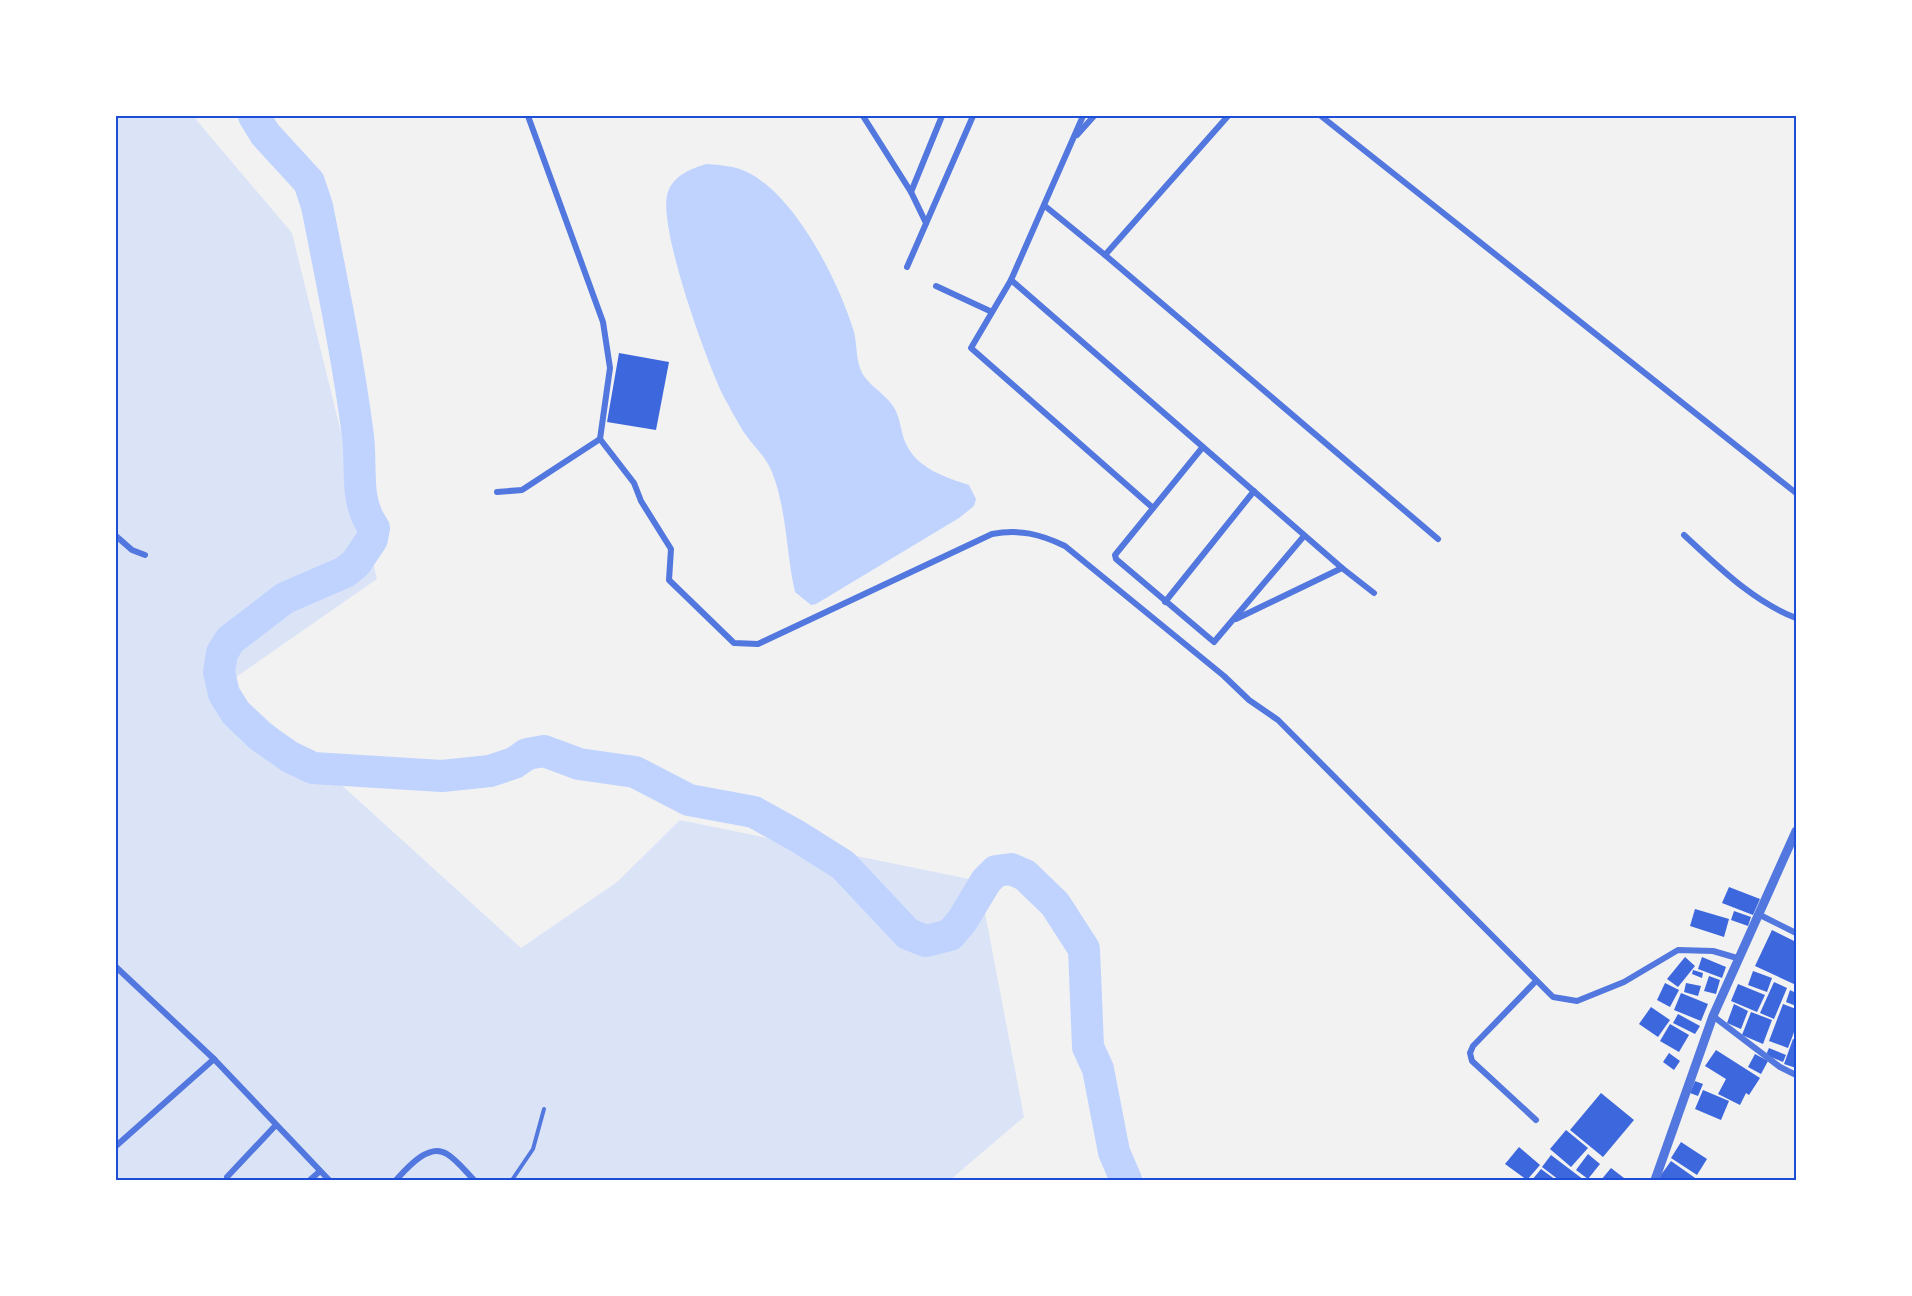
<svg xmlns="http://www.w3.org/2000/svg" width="1912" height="1296" font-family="'Public Sans',sans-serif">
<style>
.green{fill:#dbe4f7}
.water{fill:#bfd3fe}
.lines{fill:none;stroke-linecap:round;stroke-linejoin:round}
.river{stroke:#bfd3fe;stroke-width:32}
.building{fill:#3d67dc}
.service{stroke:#5277de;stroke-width:4}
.minor{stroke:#5277de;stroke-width:6}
.tertiary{stroke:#5277de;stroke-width:9}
.neatline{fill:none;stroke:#1d4ed8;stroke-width:2}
</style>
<rect width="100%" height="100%" fill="#f2f2f2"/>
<path class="green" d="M116,116H193L292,233L377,579L226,684L325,770L521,948L617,882L680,820L979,881L1024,1117L950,1180H116Z"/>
<path class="water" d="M707,164C720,165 735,166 747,172C796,196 839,282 854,332C857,344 856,357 860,368C866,385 883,391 893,406C901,418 900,431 906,444C918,469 945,477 969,485L976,499L974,506L959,518L816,604L811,605L795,592C786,553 787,510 772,472C766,456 752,445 743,431C737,421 731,410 725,399C708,367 656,223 668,192C674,175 692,168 707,164Z"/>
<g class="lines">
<path class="river" d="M254,116L265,134L309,182L317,206C332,282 348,359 358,436C362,468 354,501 374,528L372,539L356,563L345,572L285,598L230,640L222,653L219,672L224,694L236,713L260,736L290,757L313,768L442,776L490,771L514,763L527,754L544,751L579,764L635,772L689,800L754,812L797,836L843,865L908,934L926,941L950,935L962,921L986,881L996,871L1011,869L1025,875L1055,904L1084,949L1088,1047L1098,1069L1114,1152L1126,1180"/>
</g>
<g class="building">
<path d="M619,353L669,362L656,430L607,422Z"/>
<path d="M1729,887L1760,899L1753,915L1722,903Z"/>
<path d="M1695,909L1729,919L1724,937L1690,926Z"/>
<path d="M1734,911L1751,917L1748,926L1731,920Z"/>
<path d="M1772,930L1796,942V985L1755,966Z"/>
<path d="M1685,957L1695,966L1678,987L1667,979Z"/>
<path d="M1702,957L1726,967L1722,978L1698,969Z"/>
<path d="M1693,970L1703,973L1702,978L1692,974Z"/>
<path d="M1753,971L1772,978L1767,992L1748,985Z"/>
<path d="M1709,976L1720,980L1716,994L1704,991Z"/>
<path d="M1774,982L1787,988L1774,1019L1760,1013Z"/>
<path d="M1665,983L1679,990L1670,1007L1657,1000Z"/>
<path d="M1686,983L1701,986L1698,996L1684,992Z"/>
<path d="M1738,984L1765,995L1757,1012L1731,1001Z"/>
<path d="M1790,990L1796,993V1006L1786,1002Z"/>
<path d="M1681,993L1708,1004L1701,1021L1674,1010Z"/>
<path d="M1734,1004L1748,1011L1741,1029L1727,1023Z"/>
<path d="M1783,1004L1796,1009V1027L1788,1048L1769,1041Z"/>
<path d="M1651,1007L1670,1020L1658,1037L1639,1024Z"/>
<path d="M1751,1012L1772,1020L1763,1044L1742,1035Z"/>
<path d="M1678,1014L1700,1026L1695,1034L1673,1023Z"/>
<path d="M1670,1024L1689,1035L1679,1052L1660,1041Z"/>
<path d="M1793,1039L1796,1040V1068L1784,1064Z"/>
<path d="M1769,1048L1786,1055L1783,1062L1766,1055Z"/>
<path d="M1716,1050L1760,1078L1749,1095L1746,1093L1740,1105L1718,1094L1726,1079L1705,1066Z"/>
<path d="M1669,1053L1680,1061L1674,1070L1663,1062Z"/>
<path d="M1755,1054L1768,1061L1761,1074L1748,1067Z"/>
<path d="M1695,1081L1703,1084L1698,1096L1690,1093Z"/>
<path d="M1703,1090L1729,1101L1721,1120L1695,1109Z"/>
<path d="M1601,1093L1634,1120L1603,1157L1570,1130Z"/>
<path d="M1566,1130L1588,1148L1571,1167L1550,1149Z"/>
<path d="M1681,1142L1707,1159L1697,1175L1671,1158Z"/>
<path d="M1519,1147L1540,1165L1527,1180L1505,1164Z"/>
<path d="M1588,1154L1600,1164L1588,1179L1576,1170Z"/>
<path d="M1551,1155L1584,1180H1559L1542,1167Z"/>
<path d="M1671,1161L1698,1180L1658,1179Z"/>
<path d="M1611,1168L1624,1178L1622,1180H1601Z"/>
<path d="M1541,1169L1556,1180H1532Z"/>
</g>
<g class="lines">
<path class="service" d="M512,1180L533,1149L544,1109"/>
<g class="minor">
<path d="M528,116L603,322L610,368L600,439L634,483L641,501L671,549L669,580L734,643L758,644L992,534C1020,529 1040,534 1065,546L1224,676L1249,700L1278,720L1553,997L1577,1001L1624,982L1678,950L1713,951L1737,958"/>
<path d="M863,116L911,192L926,223"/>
<path d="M1083,116L1011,280L971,348L1153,508"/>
<path d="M1321,116L1796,493"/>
<path d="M1077,135L1094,116"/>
<path d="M911,192L942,116"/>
<path d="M1045,206L1105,255L1228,116"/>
<path d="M1105,255L1438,539"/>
<path d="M907,267L973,116"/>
<path d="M1011,280L1342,568L1236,619"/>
<path d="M936,286L992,312"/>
<path d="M1202,448L1115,555L1116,559L1214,642L1304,536"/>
<path d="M497,492L522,490L600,439"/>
<path d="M1684,535C1719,567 1752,601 1796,618"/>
<path d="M116,536L132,550L145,555"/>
<path d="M1342,568L1374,593"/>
<path d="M1165,602L1254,491"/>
<path d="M1760,915L1796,933"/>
<path d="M116,967L214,1059L329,1180"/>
<path d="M1713,1016L1780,1067L1796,1075"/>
<path d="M1536,1120L1472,1061L1470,1053L1473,1046L1536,981"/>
<path d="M116,1146L214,1059"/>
<path d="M227,1177L275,1126"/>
<path d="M310,1180L319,1172"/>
<path d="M396,1180C407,1168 429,1142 447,1154C457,1160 466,1172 474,1180"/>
</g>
<path class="tertiary" d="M1655,1180L1713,1016L1796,831"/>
</g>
<rect width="1912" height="1296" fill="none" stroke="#ffffff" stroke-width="234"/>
<rect x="117" y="117" width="1678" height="1062" class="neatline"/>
</svg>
